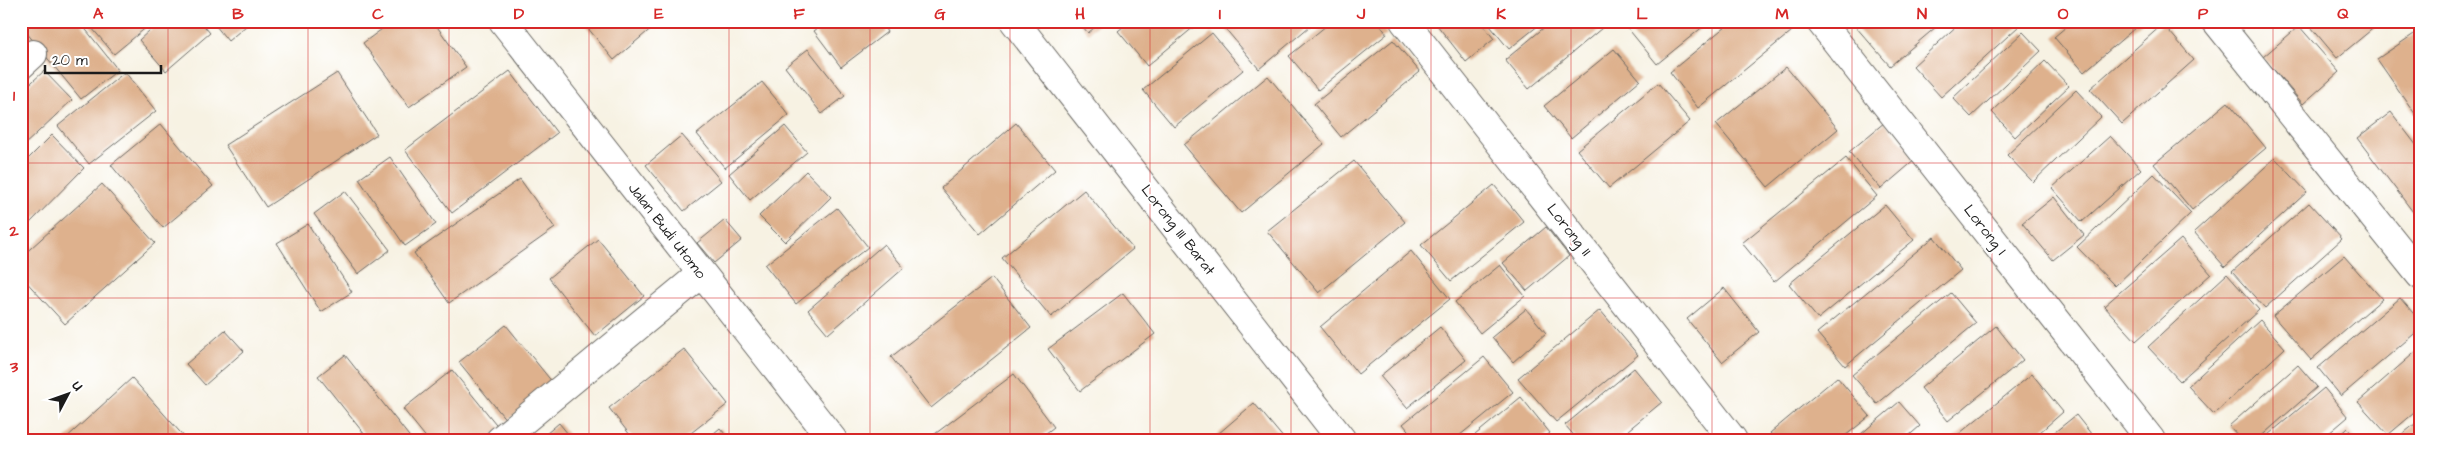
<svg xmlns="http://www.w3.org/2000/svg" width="2441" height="461" font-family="'Architects Daughter',sans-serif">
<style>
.building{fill:#deb18d}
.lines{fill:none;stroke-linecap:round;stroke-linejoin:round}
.minor-casing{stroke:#696762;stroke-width:30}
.minor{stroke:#fff;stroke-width:28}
.grid{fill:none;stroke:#d62828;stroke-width:1;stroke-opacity:0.55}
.labels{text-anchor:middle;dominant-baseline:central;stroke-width:4;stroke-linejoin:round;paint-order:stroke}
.street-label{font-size:15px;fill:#1c1c1c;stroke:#fff}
.neatline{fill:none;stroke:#d62828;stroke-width:2}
.grid-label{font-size:16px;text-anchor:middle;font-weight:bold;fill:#d62828}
</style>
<rect width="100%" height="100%" fill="#fff"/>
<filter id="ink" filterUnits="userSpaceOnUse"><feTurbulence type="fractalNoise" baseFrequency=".02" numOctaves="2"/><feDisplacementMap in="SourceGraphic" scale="10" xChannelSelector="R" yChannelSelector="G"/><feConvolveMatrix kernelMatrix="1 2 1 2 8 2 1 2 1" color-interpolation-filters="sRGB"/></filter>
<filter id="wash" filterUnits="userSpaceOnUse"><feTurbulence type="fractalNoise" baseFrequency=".0096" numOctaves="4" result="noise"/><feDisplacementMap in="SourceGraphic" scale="20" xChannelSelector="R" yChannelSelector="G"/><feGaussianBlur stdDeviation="1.12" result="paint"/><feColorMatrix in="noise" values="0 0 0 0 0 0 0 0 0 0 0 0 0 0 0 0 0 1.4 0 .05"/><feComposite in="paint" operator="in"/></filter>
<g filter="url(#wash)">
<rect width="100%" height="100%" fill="#f7f2e3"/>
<g id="blocks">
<g class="building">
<path d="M21,21H79L118,70L81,99L21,26Z"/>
<path d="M86,21H154L114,54Z"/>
<path d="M160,21H200L210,33L166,71L139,40Z"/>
<path d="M212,21H252L228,41Z"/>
<path d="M393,21H433L466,67L409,107L363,43Z"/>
<path d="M582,21H660L614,60Z"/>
<path d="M827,21H880L887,32L841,67L814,31Z"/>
<path d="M1078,21H1102L1088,33Z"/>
<path d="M1130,21H1201L1147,66L1118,31Z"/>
<path d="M1219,21H1316L1259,69Z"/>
<path d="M1332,21H1377L1387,34L1318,90L1289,56Z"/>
<path d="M1442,21H1480L1494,39L1466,62L1437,25Z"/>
<path d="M1486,21H1544L1509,49Z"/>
<path d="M1552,21H1597L1602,28L1529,89L1505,60Z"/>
<path d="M1632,21H1710L1657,64L1626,26Z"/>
<path d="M1732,21H1784L1792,31L1698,108L1670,72Z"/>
<path d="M1861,21H1943L1890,66L1855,26Z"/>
<path d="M1962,21H2015L2019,26L1941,97L1913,66Z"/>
<path d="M2073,21H2143L2084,72L2054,37Z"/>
<path d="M2306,21H2382L2337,58Z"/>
<path d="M2163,24L2194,60L2122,124L2090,89Z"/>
<path d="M2299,26L2339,72L2303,104L2263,57Z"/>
<path d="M2420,30V121L2377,59Z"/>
<path d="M2023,32L2041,51L1971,117L1953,98Z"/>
<path d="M1212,33L1243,70L1174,127L1143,90Z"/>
<path d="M1393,40L1420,72L1341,137L1314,104Z"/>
<path d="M808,49L845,96L822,114L785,67Z"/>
<path d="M1614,49L1640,80L1571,138L1544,106Z"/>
<path d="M2045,61L2069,86L2015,137L1992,112Z"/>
<path d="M1786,67L1838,129L1768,187L1716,124Z"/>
<path d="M44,71L72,100L21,148V92Z"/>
<path d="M510,71L557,133L452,213L405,150Z"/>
<path d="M125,72L156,111L89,164L58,126Z"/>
<path d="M337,73L377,134L266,207L225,145Z"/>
<path d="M1268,76L1324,144L1241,213L1184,145Z"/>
<path d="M762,82L789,115L725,168L697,134Z"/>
<path d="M1658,83L1690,121L1609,188L1577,150Z"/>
<path d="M2076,90L2101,117L2033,182L2007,155Z"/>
<path d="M2228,102L2266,148L2192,210L2154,164Z"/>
<path d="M2391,112L2420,150V207L2413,212L2357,138Z"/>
<path d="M1885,122L1916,159L1881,189L1849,152Z"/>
<path d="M1016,123L1055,170L980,234L941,188Z"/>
<path d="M161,124L213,186L163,228L111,165Z"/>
<path d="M785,126L807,152L750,200L729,174Z"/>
<path d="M52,135L84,168L26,227L21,222V166Z"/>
<path d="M682,135L721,181L684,211L646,165Z"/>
<path d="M2110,136L2141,169L2082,222L2052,188Z"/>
<path d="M390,157L436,224L405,246L359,179Z"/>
<path d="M1846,158L1877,196L1774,282L1742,243Z"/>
<path d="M2275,158L2307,192L2225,267L2194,232Z"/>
<path d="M1354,161L1405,222L1319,293L1267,231Z"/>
<path d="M806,171L831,197L785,242L759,216Z"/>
<path d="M2154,174L2191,213L2115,286L2077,247Z"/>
<path d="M520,179L555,228L449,303L414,253Z"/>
<path d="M102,184L155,243L65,324L21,276V257Z"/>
<path d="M1494,185L1524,222L1451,281L1421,245Z"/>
<path d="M1084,190L1133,249L1051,317L1002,258Z"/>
<path d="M345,191L390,250L358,274L314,214Z"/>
<path d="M2054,197L2084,235L2053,260L2022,223Z"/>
<path d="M2309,203L2342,239L2265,308L2232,272Z"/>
<path d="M1885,205L1914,240L1818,319L1789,284Z"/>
<path d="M837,208L868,247L796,304L765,265Z"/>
<path d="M725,220L742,240L714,263L697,243Z"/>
<path d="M308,224L352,292L321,312L277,243Z"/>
<path d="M1546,227L1569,256L1527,291L1503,263Z"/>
<path d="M1934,237L1961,270L1845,366L1817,333Z"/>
<path d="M598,239L644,296L595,336L549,278Z"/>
<path d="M2181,239L2211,274L2136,341L2104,306Z"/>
<path d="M884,244L904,268L828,334L808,310Z"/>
<path d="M1411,251L1450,299L1358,374L1320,327Z"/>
<path d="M2344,256L2382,299L2311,360L2273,316Z"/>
<path d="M1500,265L1525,296L1480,333L1455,302Z"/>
<path d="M2227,274L2259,310L2180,381L2148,347Z"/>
<path d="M992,278L1031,328L931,408L891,357Z"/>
<path d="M1724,288L1759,332L1722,362L1687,319Z"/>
<path d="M1123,293L1155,334L1080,391L1048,349Z"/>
<path d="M1951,293L1976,323L1877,404L1852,375Z"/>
<path d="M2400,298L2420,321V329L2341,396L2318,368Z"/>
<path d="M1526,309L1546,333L1513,362L1492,337Z"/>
<path d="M1600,310L1638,355L1556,422L1518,378Z"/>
<path d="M2260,320L2285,348L2214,414L2188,386Z"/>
<path d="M506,325L553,383L507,421L459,362Z"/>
<path d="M1996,326L2023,360L1948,421L1921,388Z"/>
<path d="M1440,327L1466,360L1407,408L1380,376Z"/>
<path d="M225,330L244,351L205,385L186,364Z"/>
<path d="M2420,348V408L2388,435L2358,402Z"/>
<path d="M684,349L728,404L682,440H634L609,408Z"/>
<path d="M345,355L412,440H369L318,376Z"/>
<path d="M1484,357L1513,392L1454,440H1416L1403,424Z"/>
<path d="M2298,365L2317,387L2257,440H2242L2229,426Z"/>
<path d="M1634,368L1662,402L1616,440H1578L1565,425Z"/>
<path d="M452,370L500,429L487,440H428L403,409Z"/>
<path d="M1014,374L1054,427L1037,440H927Z"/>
<path d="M2032,374L2063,412L2031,440H1955L1954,438Z"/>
<path d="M1837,377L1870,416L1840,440H1776L1770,433Z"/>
<path d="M132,378L187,440H64Z"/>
<path d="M2324,388L2348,417L2321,440H2262Z"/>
<path d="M1521,397L1550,433L1542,440H1469Z"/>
<path d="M1899,402L1920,426L1904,440H1854Z"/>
<path d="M1254,403L1285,440H1211Z"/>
<path d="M2076,415L2096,440H2045Z"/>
<path d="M2420,420V440H2395Z"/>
<path d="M559,423L573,440H539Z"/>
<path d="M720,428L730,440H706Z"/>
<path d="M2348,428L2358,440H2335Z"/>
</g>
</g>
</g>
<g filter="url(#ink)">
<use href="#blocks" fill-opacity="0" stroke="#696762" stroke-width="1"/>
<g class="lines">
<g class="minor-casing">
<g id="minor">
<path d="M503,21L833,440"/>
<path d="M1014,21L1342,440"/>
<path d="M1404,21L1733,440"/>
<path d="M1820,21L2151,440"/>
<path d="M2216,21L2420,275"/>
<path d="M21,65L33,54"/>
<path d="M500,440L701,274"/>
</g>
</g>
<use href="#minor" class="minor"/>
</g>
</g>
<path class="grid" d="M168,21V440M308,21V440M449,21V440M589,21V440M729,21V440M870,21V440M1010,21V440M1150,21V440M1291,21V440M1431,21V440M1571,21V440M1712,21V440M1852,21V440M1992,21V440M2133,21V440M2273,21V440M21,163H2420M21,298H2420"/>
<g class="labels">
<g class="street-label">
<text transform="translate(1178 230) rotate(52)">Lorong III Barat</text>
<text transform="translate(1569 230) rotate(52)">Lorong II</text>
<text transform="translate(1985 230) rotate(52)">Lorong I</text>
<text transform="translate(667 231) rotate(52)">Jalan Budi Utomo</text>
</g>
</g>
<rect width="2441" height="461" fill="none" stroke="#fff" stroke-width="55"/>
<g transform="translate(68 394) rotate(49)" stroke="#ffffff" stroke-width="4" paint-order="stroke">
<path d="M0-4L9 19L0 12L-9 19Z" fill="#1c1c1c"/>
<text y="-8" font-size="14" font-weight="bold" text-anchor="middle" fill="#1c1c1c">U</text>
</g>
<path d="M45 65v8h116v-8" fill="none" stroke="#1c1c1c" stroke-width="2.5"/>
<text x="52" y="65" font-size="15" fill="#1c1c1c" stroke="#ffffff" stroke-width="4" paint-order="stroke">20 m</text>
<rect x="28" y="28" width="2386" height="406" class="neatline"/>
<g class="grid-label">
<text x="98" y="19">A</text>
<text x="238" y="19">B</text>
<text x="378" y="19">C</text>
<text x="519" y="19">D</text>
<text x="659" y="19">E</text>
<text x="799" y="19">F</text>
<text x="940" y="19">G</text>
<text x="1080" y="19">H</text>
<text x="1220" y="19">I</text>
<text x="1361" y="19">J</text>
<text x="1501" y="19">K</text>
<text x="1642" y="19">L</text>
<text x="1782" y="19">M</text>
<text x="1922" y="19">N</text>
<text x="2063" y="19">O</text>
<text x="2203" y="19">P</text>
<text x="2343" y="19">Q</text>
<text x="14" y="101">1</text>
<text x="14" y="236">2</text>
<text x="14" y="372">3</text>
</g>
</svg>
